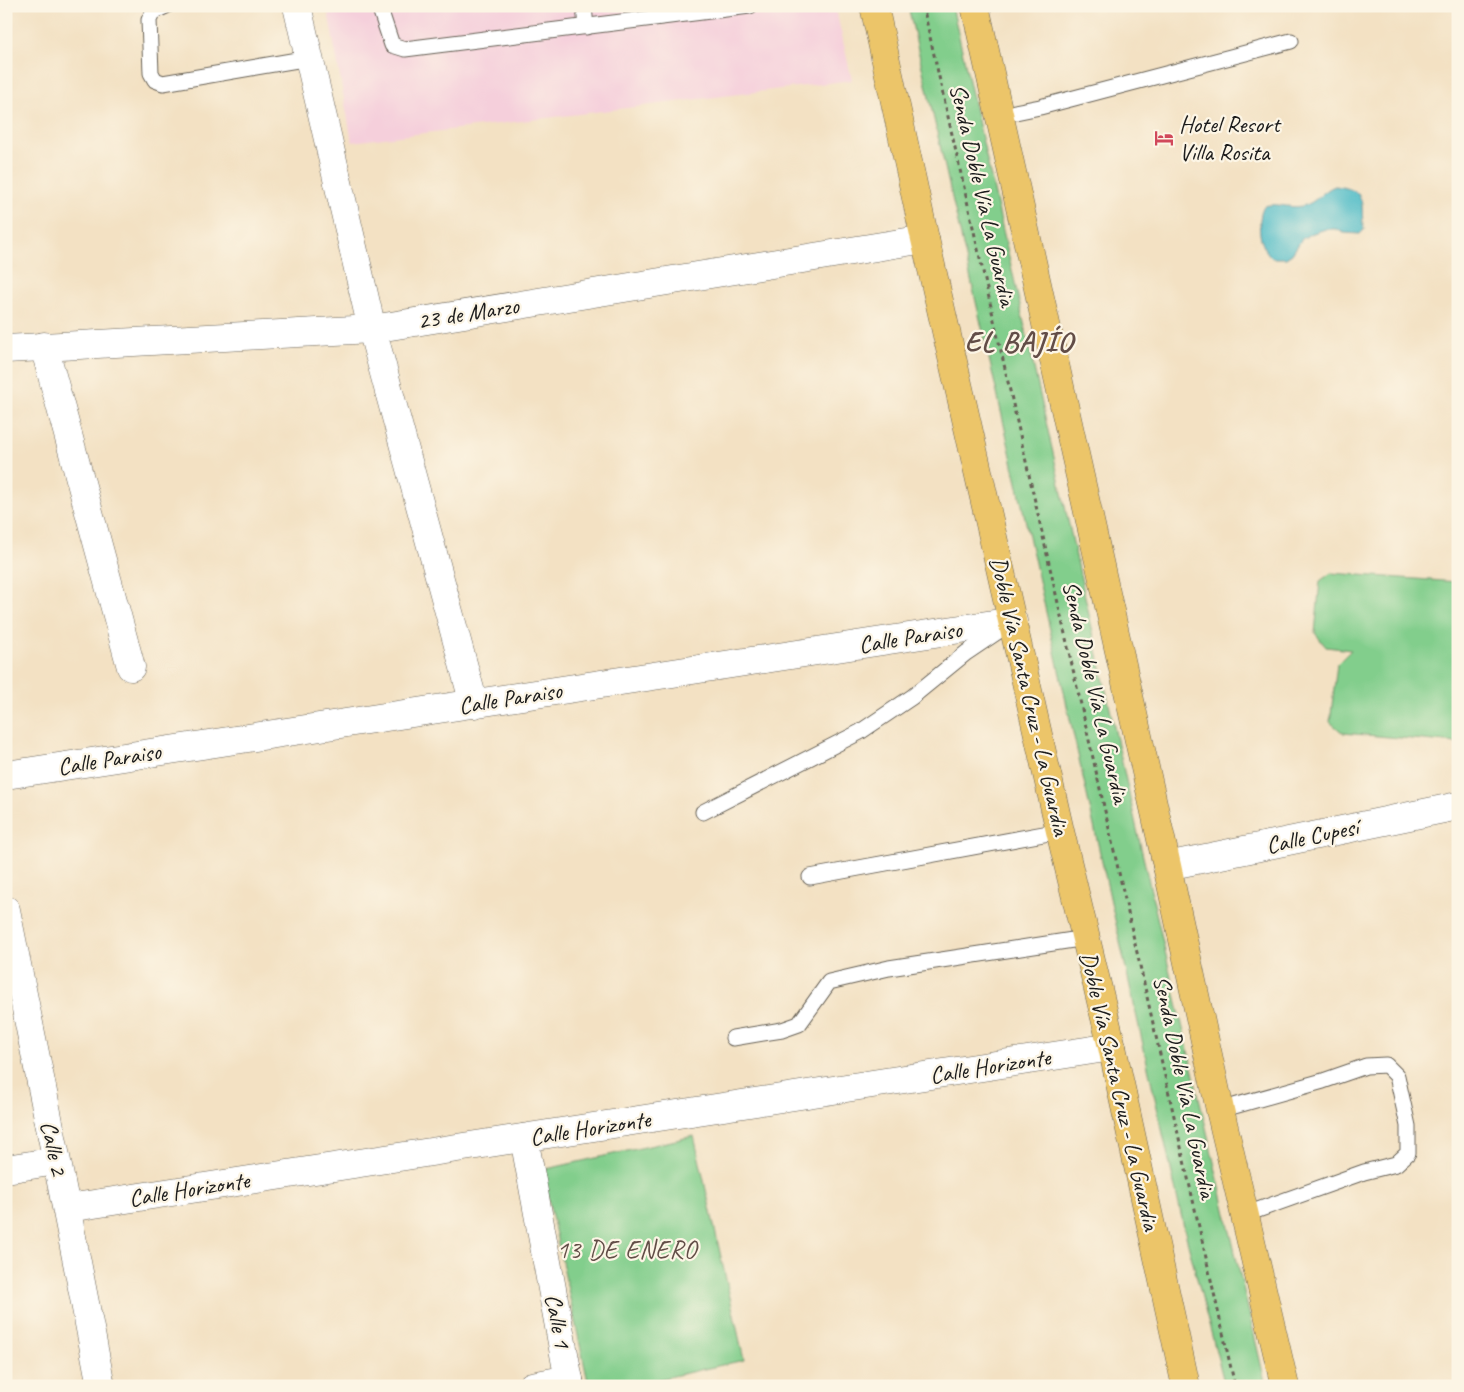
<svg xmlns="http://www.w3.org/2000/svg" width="1464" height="1392" font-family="Caveat,sans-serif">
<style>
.built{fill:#f5cfdb}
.green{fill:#82ce8c;stroke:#4f7554}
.water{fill:#4ebbc7;stroke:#356c72}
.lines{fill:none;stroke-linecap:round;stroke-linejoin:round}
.lane-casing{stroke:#676156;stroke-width:17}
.street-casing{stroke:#676156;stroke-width:29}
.highway-casing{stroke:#676156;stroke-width:29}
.path{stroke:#676156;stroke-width:3;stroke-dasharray:4 4;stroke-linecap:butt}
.lane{stroke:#fff;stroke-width:15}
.street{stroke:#fff;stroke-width:28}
.highway{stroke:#ecc569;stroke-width:28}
.labels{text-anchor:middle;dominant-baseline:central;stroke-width:4.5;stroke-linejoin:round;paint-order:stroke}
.poi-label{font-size:24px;fill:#1c1c1c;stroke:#fcf5e5;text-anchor:start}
.street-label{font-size:24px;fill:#1c1c1c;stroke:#fcf5e5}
.neighbourhood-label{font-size:25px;letter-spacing:1px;fill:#624d47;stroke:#fcf5e5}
.district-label{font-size:29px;font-weight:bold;letter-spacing:1px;fill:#624d47;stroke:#fcf5e5}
</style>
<rect width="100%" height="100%" fill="#fcf5e5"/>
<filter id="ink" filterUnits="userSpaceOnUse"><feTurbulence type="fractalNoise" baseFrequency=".02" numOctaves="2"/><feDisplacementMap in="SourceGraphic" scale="10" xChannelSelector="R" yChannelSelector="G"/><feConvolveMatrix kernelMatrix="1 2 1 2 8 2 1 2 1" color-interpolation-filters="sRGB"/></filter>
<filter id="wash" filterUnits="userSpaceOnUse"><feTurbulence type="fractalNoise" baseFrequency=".0096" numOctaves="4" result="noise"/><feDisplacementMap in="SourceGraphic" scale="20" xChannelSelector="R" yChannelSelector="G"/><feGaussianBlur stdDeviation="1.12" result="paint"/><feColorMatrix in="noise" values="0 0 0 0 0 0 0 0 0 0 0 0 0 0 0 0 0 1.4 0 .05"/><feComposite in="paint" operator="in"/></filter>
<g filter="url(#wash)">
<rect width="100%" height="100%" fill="#f3e1c3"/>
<path class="built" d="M327,6H835L852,80L352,142Z"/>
<g class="green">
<path d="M908,6H952L1022,314L1142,852L1266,1386H1225L1185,1232L996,389Z"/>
<path d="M1331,573L1458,582V743L1343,733L1330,722L1337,664L1351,650L1326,647L1315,633L1320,581Z"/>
<path d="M694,1136L744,1360L629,1386H589L542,1170Z"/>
</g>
<path class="water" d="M1335,186C1371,190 1359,205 1364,230L1360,234L1344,233L1336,229H1326L1310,234L1302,239L1292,254L1286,258H1272C1258,244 1257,225 1263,207C1274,201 1289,209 1302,206C1315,204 1323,190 1335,186Z"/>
</g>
<g filter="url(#ink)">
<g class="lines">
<g class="lane-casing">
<g id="lane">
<path d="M166,6L153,12L149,20L151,73L155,80L163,83L309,58"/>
<path d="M379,6L392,45L405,49L750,6"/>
<path d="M584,6L586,27"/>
<path d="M1000,115L1040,107L1291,41"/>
<path d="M703,812L860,732L912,697L966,653L1003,628"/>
<path d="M810,877L1060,831"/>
<path d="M733,1038L782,1030L799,1024L829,982L889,968L1086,938"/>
<path d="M1220,1110L1323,1081L1366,1066L1386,1065L1397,1076L1408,1126V1153L1396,1164L1364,1172L1244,1215"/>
</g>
</g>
<g class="street-casing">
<g id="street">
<path d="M297,6L372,329L474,704"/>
<path d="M44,346L131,667"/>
<path d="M6,349L372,329L925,239"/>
<path d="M6,775L1013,621"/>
<path d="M1167,866L1458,806"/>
<path d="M6,910C38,1069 71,1227 101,1386"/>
<path d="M524,1138L570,1386"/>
<path d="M6,1169L56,1161"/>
<path d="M68,1208L1112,1047"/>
<path d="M532,1386L569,1379"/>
</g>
</g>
<g class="highway-casing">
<g id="highway">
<path d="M874,6L925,239L1060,831L1112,1047L1186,1386"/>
<path d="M975,6L1167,866L1220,1110L1285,1386"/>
</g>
</g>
<path class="path" d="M923,6L1235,1386"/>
<use href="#lane" class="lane"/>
<use href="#street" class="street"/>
<use href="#highway" class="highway"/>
</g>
</g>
<defs>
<g id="hotel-bare" transform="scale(1.5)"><path d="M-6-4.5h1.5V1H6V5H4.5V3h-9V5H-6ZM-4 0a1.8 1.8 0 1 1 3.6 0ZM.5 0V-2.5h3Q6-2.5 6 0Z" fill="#d1495b" stroke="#fcf5e5" stroke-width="2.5" paint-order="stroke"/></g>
</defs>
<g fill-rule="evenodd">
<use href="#hotel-bare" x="1164" y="138"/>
</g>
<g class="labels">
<g class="poi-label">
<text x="1179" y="124">Hotel Resort<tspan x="1179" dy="28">Villa Rosita</tspan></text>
</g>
<g class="street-label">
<text transform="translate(983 195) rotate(77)">Senda Doble Vía La Guardia</text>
<text transform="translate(468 313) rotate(-9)">23 de Marzo</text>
<text transform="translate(910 637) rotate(-9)">Calle Paraiso</text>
<text transform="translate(1096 692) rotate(77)">Senda Doble Vía La Guardia</text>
<text transform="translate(1030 696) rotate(77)">Doble Vía Santa Cruz - La Guardia</text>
<text transform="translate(510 698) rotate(-9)">Calle Paraiso</text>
<text transform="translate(109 759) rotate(-9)">Calle Paraiso</text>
<text transform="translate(1312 836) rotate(-12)">Calle Cupesí</text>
<text transform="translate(990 1066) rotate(-9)">Calle Horizonte</text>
<text transform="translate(1185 1087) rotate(78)">Senda Doble Vía La Guardia</text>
<text transform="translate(1120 1091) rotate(77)">Doble Vía Santa Cruz - La Guardia</text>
<text transform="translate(590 1128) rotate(-9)">Calle Horizonte</text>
<text transform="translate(54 1148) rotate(78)">Calle 2</text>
<text transform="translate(189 1189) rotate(-9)">Calle Horizonte</text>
<text transform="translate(558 1321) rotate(79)">Calle 1</text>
</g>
<g class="neighbourhood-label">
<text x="627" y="1250">13 DE ENERO</text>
</g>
<g class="district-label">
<text x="1019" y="341">EL BAJÍO</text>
</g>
</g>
<rect width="1464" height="1392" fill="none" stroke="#fcf5e5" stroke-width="25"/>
</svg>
